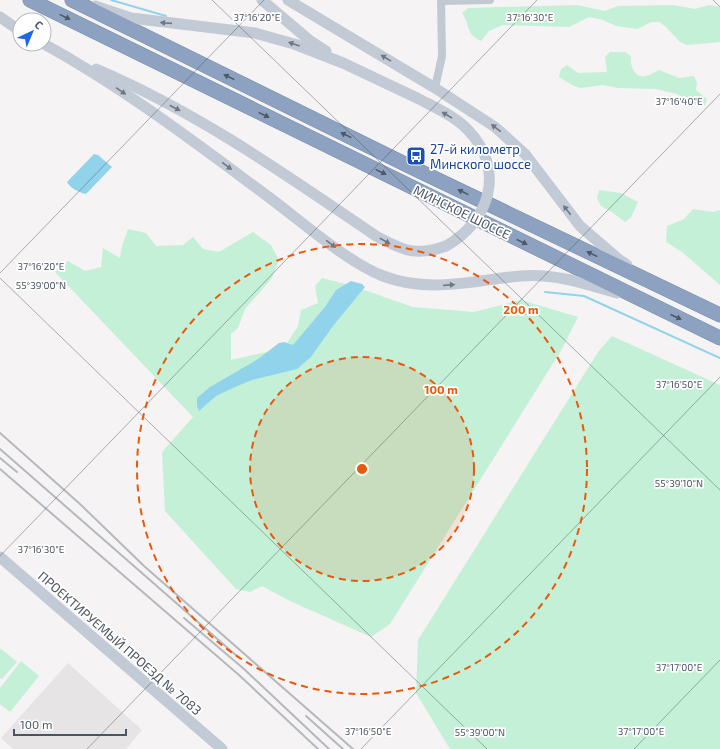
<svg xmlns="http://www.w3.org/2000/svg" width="720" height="749" font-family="'Exo 2',sans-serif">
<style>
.education{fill:#e6e4e5}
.green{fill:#c4f0d8}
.water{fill:#92d3ec}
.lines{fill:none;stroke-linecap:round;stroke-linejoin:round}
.stream{stroke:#92d3ec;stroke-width:2}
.highway-casing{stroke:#778dac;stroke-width:15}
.street{stroke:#c1c9d1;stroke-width:8}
.secondary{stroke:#c2cad5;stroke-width:11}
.highway{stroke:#8ca2c0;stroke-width:14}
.rail{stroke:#b5b8bd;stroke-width:2}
.secondary-bridge{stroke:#c2cad5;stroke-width:11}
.oneway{fill:#4e5865}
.oneway2{fill:#6f7783}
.ticks{fill:none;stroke:#4b5460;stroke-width:1;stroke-opacity:0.45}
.ring{fill:none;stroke:#e8590c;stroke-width:2;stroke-dasharray:7 5}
.labels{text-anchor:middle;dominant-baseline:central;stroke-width:3.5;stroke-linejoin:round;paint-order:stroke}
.transit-label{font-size:13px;fill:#164399;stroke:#fff;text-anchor:start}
.street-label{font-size:13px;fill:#4b5460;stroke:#fff}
.ticks-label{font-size:10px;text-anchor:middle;fill:#4b5460;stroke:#fff;stroke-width:3.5;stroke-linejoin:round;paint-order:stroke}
.centre{fill:#e8590c;stroke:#fff;stroke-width:2}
.ring-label{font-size:12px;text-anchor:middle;font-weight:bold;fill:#e8590c;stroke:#fff;stroke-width:3.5;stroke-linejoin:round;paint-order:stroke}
</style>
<rect width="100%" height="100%" fill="#f5f3f3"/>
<path class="education" d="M68,663L142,730L126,749H13L1,738Z"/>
<g class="green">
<path d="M577,5L605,11L618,6L673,5L695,9L709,5L720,7V42L687,45L680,42L665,26L659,22H651L638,29L616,26L603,20L589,17L569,27L503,25L489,31L481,41C464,32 471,26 462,13L468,8Z"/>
<path d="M610,52H625L631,56C630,65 634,79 646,76C650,75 655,72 659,70L679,78L694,76L697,83L696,90L707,99L705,105L698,106L677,94L656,89L618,88L603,85L581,88L574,86L559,77L561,69L567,65L578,73L607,72L605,57Z"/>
<path d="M599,190L621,193L638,202L631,217L625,222L612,212L601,206L597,198Z"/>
<path d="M693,209L713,212L720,210V285L682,252L666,242L667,226L684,219Z"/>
<path d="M128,229L146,233L156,246L183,245L193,237L203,249L219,252L253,232L271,245L279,260L272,278L245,309L238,328L231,334V360L284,348L298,326L301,310L318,303L315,286L322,278L350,285L413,307L474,312L521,300L578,317L562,349L390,624L371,637L290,601L262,586L250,592L236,589L165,511L162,452L193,417L55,272L68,261L85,271L101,267L103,248L120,258L122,246Z"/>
<path d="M612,336L720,385V749H450L416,693L418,640L598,352Z"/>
<path d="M0,648L17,662L2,679L0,678Z"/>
<path d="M21,661L39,676L10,712L0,704V688Z"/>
</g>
<g class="water">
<path d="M94,154L98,155L112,167L86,194C80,193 70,188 67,182Z"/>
<path d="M351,281L362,284L365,287L333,326L311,357L297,369L252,380L235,387L216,396L199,411L197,406V398L210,387L258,359L279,343L284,342L293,345L325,307L336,290Z"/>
</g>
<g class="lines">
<g class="stream">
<path d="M111,0L166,16"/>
<path d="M545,292L584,296L720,358"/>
</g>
<g class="highway-casing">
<g id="highway">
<path d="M30,0L720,338"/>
<path d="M72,0L411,167L720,315"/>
</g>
</g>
<g class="street">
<path d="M441,1L490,0"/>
<path d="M435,88L442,56L441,0"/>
</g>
<g class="secondary">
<path d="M262,0L309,40L326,51"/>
<path d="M288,0L435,88L495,127L525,154L580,226L617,258L627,265"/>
<path d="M95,6L131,18L255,33L294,44L343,63L417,98"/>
<path d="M0,17L20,31"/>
<path d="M44,44C124,88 197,144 270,198C302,222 347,262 383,276C430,294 474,280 521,276C554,273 587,284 617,293"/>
<path d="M96,69C197,112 285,174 376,236C402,250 416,257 446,246"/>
<path d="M0,557L222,749"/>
</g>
<use href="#highway" class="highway"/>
<g class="rail">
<path d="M0,433L80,504L144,566L353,749"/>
<path d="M0,449L238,657"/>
<path d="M0,458L17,472"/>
<path d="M0,469L239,675L318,749"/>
<path d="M184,618L244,669L329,749"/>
<path d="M306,716L343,749"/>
</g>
<path class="secondary-bridge" d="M417,98C434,107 455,116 468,130C506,170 490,221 446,246"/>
</g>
<defs><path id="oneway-solid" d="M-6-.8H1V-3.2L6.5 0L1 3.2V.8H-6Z"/></defs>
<g class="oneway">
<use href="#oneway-solid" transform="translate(65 17) rotate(26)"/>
<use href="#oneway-solid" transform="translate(229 77) rotate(-154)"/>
<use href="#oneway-solid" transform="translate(264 115) rotate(26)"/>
<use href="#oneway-solid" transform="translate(346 135) rotate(-154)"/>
<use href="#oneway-solid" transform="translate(381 172) rotate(26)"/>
<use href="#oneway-solid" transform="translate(463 192) rotate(-154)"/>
<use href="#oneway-solid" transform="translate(522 242) rotate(26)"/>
<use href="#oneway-solid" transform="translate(592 254) rotate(-154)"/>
<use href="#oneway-solid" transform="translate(676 317) rotate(25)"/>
</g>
<g class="oneway2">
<use href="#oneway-solid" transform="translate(166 23) rotate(-176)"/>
<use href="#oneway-solid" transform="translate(294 44) rotate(-161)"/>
<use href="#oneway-solid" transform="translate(386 58) rotate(-149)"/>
<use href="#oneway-solid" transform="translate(121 91) rotate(34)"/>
<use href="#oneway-solid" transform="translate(175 108) rotate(27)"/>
<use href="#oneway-solid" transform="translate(447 115) rotate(-149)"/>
<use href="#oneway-solid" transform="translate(496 128) rotate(-143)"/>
<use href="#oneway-solid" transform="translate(227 166) rotate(37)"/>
<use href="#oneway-solid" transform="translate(567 210) rotate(-128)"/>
<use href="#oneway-solid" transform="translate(385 241) rotate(29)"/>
<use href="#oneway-solid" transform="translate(331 244) rotate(37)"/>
<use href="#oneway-solid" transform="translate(449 285) rotate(-5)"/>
</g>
<path class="ticks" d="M212,0L720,490M713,0L720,7M0,273L264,0M0,278L487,749M0,556L537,0M87,749L720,94M361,749L720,377M634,749L720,660"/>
<circle cx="362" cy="469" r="112" fill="#e8590c" fill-opacity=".12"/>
<g class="ring">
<circle cx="362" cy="469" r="112"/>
<circle cx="362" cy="469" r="225"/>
</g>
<defs>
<g id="bus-square" transform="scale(1)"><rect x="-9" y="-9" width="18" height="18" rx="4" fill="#1a4fb4" stroke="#fff"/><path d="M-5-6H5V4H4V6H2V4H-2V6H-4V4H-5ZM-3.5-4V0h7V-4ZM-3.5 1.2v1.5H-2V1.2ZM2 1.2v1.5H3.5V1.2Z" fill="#fff"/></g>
</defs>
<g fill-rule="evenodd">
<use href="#bus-square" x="416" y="156"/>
</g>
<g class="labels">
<g class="transit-label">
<text x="430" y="149">27-й километр<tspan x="430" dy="15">Минского шоссе</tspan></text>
</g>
<g class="street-label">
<text transform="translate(462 212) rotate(26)">МИНСКОЕ ШОССЕ</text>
<text transform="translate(120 643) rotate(41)">ПРОЕКТИРУЕМЫЙ ПРОЕЗД № 7083</text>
</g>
</g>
<g class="ticks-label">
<text x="257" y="21">37°16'20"E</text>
<text x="530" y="21">37°16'30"E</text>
<text x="679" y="105">37°16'40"E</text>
<text x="41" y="270">37°16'20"E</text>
<text x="41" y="289">55°39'00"N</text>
<text x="679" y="388">37°16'50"E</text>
<text x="679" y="487">55°39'10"N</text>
<text x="41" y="553">37°16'30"E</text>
<text x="679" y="671">37°17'00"E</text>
<text x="368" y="735">37°16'50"E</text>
<text x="641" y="735">37°17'00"E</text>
<text x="480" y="736">55°39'00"N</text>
</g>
<circle cx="362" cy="469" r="6" class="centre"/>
<g class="ring-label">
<text x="521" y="314">200 m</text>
<text x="441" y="394">100 m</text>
</g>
<g transform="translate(32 32) rotate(44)"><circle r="19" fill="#ffffff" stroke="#b7bbbf"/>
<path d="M0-3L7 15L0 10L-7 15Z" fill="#1f67e3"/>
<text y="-6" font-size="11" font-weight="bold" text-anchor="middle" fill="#4b5460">С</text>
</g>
<path d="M14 729v6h112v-6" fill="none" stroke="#4b5460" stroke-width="2"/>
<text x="20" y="729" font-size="12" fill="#4b5460" stroke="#ffffff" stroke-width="3" paint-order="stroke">100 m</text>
</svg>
